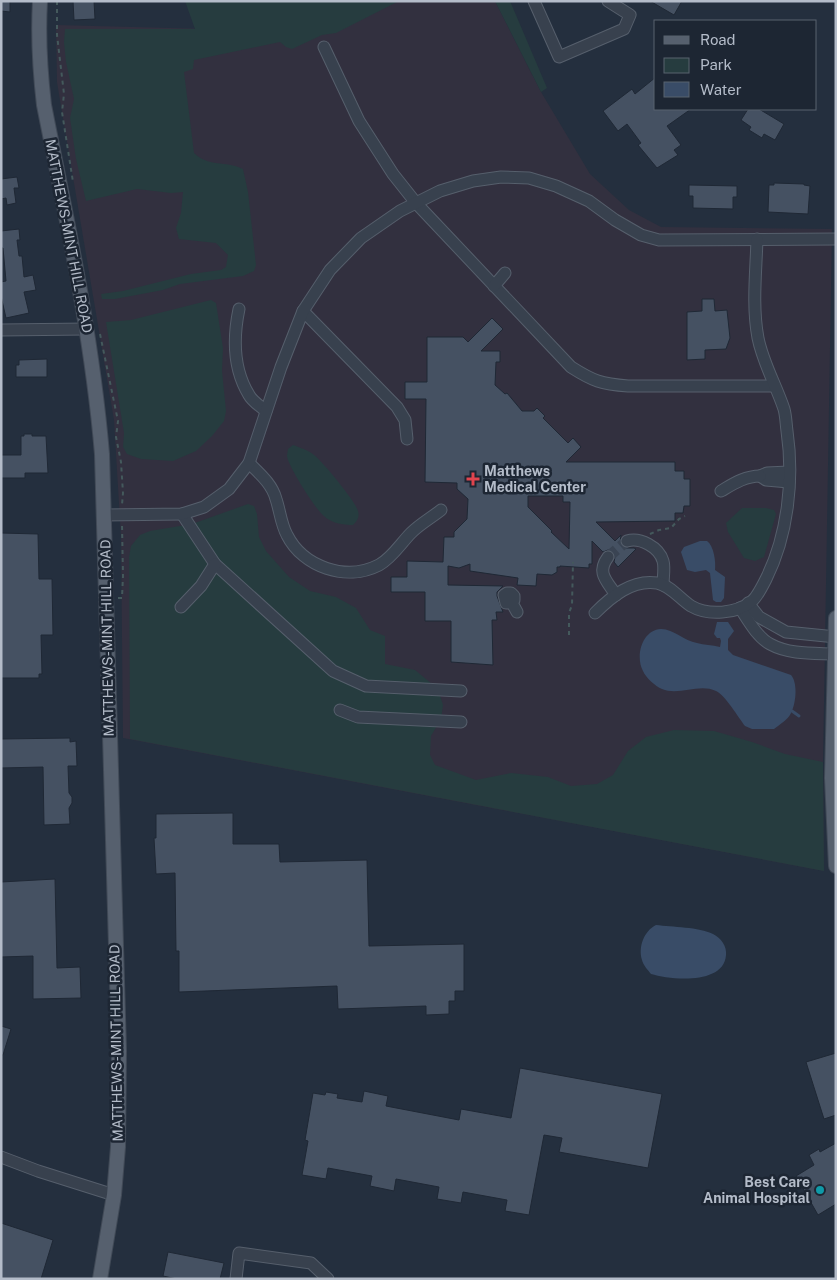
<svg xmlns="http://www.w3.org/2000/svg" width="837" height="1280" font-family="'Public Sans',sans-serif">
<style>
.medical{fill:#32303f}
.green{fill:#263c3f}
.water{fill:#394c67}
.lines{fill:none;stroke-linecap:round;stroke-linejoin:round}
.stream{stroke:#394c67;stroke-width:3}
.building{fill:#455162;stroke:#1f2835;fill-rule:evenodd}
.minor-tunnel{stroke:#3a4453;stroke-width:11;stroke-dasharray:11 5.5;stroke-linecap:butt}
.minor-casing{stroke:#565f6c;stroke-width:13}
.major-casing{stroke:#414a57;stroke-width:16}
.path{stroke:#44595c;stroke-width:2;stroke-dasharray:4 4;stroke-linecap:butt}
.minor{stroke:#38414e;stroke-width:11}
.major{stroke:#56606e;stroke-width:14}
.health-dot{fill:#e0444e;stroke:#1d2633;stroke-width:2}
.culture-dot{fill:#0f9aa8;stroke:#1d2633;stroke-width:2}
.labels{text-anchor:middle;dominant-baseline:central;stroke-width:5;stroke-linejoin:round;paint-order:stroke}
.street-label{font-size:14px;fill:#b4bcc9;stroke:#1d2633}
.poi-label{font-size:14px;font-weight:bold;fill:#b4bcc9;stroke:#1d2633;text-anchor:start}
</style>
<rect width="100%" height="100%" fill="#242f3e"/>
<path class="medical" d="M330,1H495L541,92L590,174L629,210L661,227L832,229L823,762L824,871L123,738L121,537L114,420L62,112L57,82L56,25L248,30Z"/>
<g class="green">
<path d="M185,1H399L336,33L322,35L292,49L286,47L280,42L194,60L193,69L184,72L194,153C210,168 224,160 243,169L248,192L256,265L254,271L243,276L180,284L163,290L115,299H102L101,294L123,291L191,274L221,270L226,267L228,255L216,243L179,239L176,228L181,213L183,192L171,193L137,189L86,201L76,159L70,118L74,99L66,62L64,42L65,29H195Z"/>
<path d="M495,1H510L547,88L541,92Z"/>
<path d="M211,300L216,303L223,348L222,371L226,411L224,421L212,436L196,451L173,461L141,459L127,454L123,447L124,433L106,322L131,320Z"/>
<path d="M293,445C301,448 308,450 314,455C323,462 356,502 358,511C360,517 357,521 353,525C343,525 331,523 324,516C316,510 288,466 287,456C287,456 288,449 288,449Z"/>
<path d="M248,504L254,506L257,514L259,537L266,551L289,577L310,591L336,597L356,608L370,630L385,636V664L415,670L438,689L443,705L441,719L431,736L430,755L435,765L476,780L511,773L548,777L571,786L597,784L613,775L628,751L646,737L674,730L714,731L752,742L785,754L823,762L824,871L130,739L129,557L131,546L140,535L150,531L192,524Z"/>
<path d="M742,508H766L774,510L776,514L764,557L755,561L744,558L728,532L726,523Z"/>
</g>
<g class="water">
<path d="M700,541H707C714,546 716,562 715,570L725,577L724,598L721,602H716L713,600L710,573L706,570L695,572L687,570L681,552L684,547Z"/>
<path d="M717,622H728L734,631L728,639V650L733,655L791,675C798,683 796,703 791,713C788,720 780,724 774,729H752L745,726C738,717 726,696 716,691C699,683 679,696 662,689C655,686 646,678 643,671C635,656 642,630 661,629C674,629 684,641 697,643C704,645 712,645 720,647L721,641L720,638H717L714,634Z"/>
<path d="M656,925C672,927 699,927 713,934C721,938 727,946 726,955C724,985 671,980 651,974C648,970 643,965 642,960C638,947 644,931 656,925Z"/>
</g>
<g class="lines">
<path class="stream" d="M792,711L799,716"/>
</g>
<g class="building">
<path d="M1,1H10V12L1,11Z"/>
<path d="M73,1H94L95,19L74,20Z"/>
<path d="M650,1H682L674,15Z"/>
<path d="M656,77V109H691L667,126L681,145L674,150L678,155L657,168L638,145L641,143L627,124L618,131L603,111L632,89L635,94Z"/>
<path d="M748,109H759L784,124L775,140L764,134L762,138L749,130L751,127L741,120Z"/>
<path d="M17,177L19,188H14L16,203L7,205L6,198L1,199V179Z"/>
<path d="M774,183L804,184V185L810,186L808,214L768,212L769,185H774Z"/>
<path d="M689,185L737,186V197H733V209L693,208V196H689Z"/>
<path d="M19,229L20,240H17L19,256H22L24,277L33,275L36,290L24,292L29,313L6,318L1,296V282L6,281L3,248H1V231Z"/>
<path d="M702,299H714L715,311L727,310L730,338L726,349L705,350V359L687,360V312L702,311Z"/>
<path d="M492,318L503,329L481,351H500V362H496L495,385L505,394L507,393L522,411H534L537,408L545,416L543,418L568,443L573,438L581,447L566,462H675V471H684V479H690V506H684L683,513H675V521L596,522L615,541L621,535L620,543L624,548H634L636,549L618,567L614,562L615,557L612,551L608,550L603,552L592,541V564H589V568L560,566V567H557V572L552,575L537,574L536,586L517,585L518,578L470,571V564L459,568L448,566V585L503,586L497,592V596L503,612H496L497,620H492L493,665L451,662V621H425V592H391V577H407V561L443,562L444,537H454V532L467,519L468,499L457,489V483L425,482L426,399H405V382H427V337H463L468,342ZM528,496H563V502H570L569,549L551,532L552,531L528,507Z"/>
<path d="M47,359V377H16V365H19V360Z"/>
<path d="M24,434H32V436H46L48,473H25V478H1V455H21V436H24Z"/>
<path d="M1,533L38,534L39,579H52L53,635H41L42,674H39V678H1Z"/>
<path d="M70,738V742L76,741L77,766H68L69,793L72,797V803L69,808L70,824L44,825L43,767L1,768V739Z"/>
<path d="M233,813V844H279L280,862L367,860L369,946L464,944V991H455V1001H449V1014L426,1015V1006L338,1009L337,986L179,992V951H176L175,873L156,874L154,838H156V814Z"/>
<path d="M55,879L57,968L80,967L81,998L33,999V956L1,957V882Z"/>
<path d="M1,1026L11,1029L3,1055H1Z"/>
<path d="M836,1053V1115L824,1119L806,1062Z"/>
<path d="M520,1068L662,1094L648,1168L559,1152L562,1138L544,1135L529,1215L505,1211L507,1200L463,1192L461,1203L437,1199L439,1187L396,1179L394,1191L370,1186L372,1176L328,1168L326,1179L302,1175L308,1141L305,1140L313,1093L325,1095L326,1092L338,1094L337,1098L362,1102L364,1091L388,1096L386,1106L459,1120L461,1109L511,1118Z"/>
<path d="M836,1143V1204L818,1215L796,1176L814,1165L809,1155L819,1149L820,1152Z"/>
<path d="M1,1223L53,1240L41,1279H1Z"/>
<path d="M168,1252L224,1263L220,1279H177L163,1276Z"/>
</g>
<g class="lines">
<path class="minor-tunnel" d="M608,557L627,541"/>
<g class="minor-casing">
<g id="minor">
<path d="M534,1L559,57L624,29L630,15L608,1"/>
<path d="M324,47L359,121L393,174L416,203L571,367C593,381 601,384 628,386H774"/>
<path d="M494,286L505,273"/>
<path d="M239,309C233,338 233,369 249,395C252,401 260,406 266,411"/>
<path d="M303,311L397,407L405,420L407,439"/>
<path d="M1,330L86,329"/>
<path d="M249,463C260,474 272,484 276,499C280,511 281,524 287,535C303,567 346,582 379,565C392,558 401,543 411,533C420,524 431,518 441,510"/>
<path d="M789,482L766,480L760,476L767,473L789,472"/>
<path d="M721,491C733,484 745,476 760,476"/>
<path d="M182,514L215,564L333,671L366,686L461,691"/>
<path d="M104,515L182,514L204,507L229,489L249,463L281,367L303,311L330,270L361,238L400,211L440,191L473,181L501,177L529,178L556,186L589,201L615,220L641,235L659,240L836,239"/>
<path d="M627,541C640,537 659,547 663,561C665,568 663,577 663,585"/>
<path d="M608,557C596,573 607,581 616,595"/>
<path d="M512,603H506L504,595L507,593H511L514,596V600L512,603L517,612"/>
<path d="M748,603L759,617L786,632L836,637"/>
<path d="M181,607L201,586L215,564"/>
<path d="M740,608C748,620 757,637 770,644C790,655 814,653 836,654"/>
<path d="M595,613C611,597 632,579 657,583C670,585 680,599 691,606C708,616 737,614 752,601C757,597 763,585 766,579C788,535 794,479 787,431C786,424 786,416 784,409C776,385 763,363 758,338C752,306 756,272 757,239"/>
<path d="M340,710L358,717L461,722"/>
<path d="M1,1157L38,1171L114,1195"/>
<path d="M236,1279L239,1253L311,1263L328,1279"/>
</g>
</g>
<g class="major-casing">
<g id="major">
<path d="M40,1C38,36 40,71 44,105C67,221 92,336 102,454L119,1051L118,1147L114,1195L100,1279"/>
<path d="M836,618L832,778L836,866"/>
</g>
</g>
<g class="path">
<path d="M57,1V35L64,94L62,112L73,182"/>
<path d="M100,334L118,421L116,437L121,462L123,493L122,505"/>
<path d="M650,534L659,530L671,528L679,519L685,516"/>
<path d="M118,598H122L123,576L122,524"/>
<path d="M569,635V613L572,605L573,562"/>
</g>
<use href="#minor" class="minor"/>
<use href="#major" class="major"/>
</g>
<path class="health-dot" d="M470.5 471.5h5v5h5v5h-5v5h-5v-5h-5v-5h5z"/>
<circle class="culture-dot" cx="820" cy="1190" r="5"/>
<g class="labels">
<g class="street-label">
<text transform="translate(69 236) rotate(79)">MATTHEWS-MINT HILL ROAD</text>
<text transform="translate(107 638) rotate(-91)">MATTHEWS-MINT HILL ROAD</text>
<text transform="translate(116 1043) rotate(-91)">MATTHEWS-MINT HILL ROAD</text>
</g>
<g class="poi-label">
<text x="484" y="471">Matthews<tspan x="484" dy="16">Medical Center</tspan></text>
<text x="810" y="1182" text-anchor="end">Best Care<tspan x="810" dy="16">Animal Hospital</tspan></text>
</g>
</g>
<rect width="837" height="1280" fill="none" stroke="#b4bcc9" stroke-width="5"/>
<rect x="654" y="20" width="162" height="90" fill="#1d2633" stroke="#59626f"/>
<rect x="664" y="36" width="25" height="8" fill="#56606e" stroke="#59626f"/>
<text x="700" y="45" font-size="15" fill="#b4bcc9">Road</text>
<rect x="664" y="58" width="25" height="15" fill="#263c3f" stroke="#59626f"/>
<text x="700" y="70" font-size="15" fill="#b4bcc9">Park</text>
<rect x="664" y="82" width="25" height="15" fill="#394c67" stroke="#59626f"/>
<text x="700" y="95" font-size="15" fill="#b4bcc9">Water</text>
</svg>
